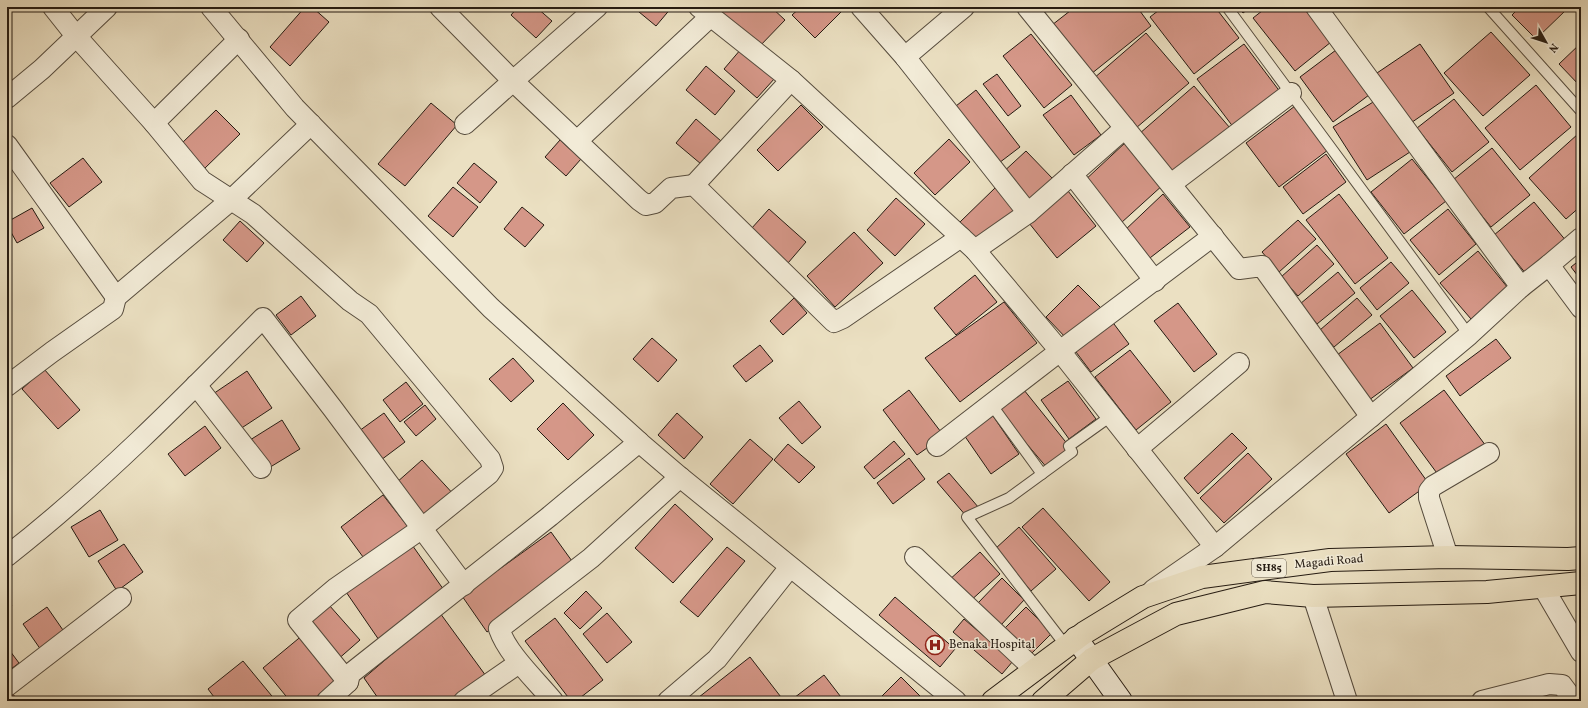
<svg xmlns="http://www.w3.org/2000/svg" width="1588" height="708" font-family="Vollkorn,serif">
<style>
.building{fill:#d59788;stroke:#251b12}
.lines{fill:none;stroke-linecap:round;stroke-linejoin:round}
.lane-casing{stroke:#564c3e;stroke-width:12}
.street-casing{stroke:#564c3e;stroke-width:22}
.secondary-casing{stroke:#251b12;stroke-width:24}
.primary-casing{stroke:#251b12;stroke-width:24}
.lane{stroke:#f2ebd7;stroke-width:10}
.street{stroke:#f2ebd7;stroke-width:20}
.secondary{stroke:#f2ebd7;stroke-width:22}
.primary{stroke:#ebe0c2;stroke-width:22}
.labels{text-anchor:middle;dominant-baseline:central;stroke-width:3;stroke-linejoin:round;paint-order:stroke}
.shield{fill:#f2ebd7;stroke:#62594d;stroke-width:1}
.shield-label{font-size:11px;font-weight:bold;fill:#251b12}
.street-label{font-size:12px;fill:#251b12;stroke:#f2ebd7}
.poi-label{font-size:12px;fill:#251b12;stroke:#f2ebd7;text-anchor:start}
</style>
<rect width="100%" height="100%" fill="#ebe0c2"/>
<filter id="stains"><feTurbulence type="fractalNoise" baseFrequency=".005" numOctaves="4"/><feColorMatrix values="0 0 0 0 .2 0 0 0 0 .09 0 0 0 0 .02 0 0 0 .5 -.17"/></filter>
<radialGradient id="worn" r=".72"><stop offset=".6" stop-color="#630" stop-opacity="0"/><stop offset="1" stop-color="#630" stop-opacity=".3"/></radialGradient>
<g class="building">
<path d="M305,7H312L329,22L290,66L270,47Z"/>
<path d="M518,7H536L552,21L536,38L511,15Z"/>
<path d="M633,7H672L656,26Z"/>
<path d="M717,7H771L785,20L758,48Z"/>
<path d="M801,7H846L815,38L792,15Z"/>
<path d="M1075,7H1137L1151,26L1091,74L1052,25Z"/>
<path d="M1163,7H1215L1239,38L1194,74L1150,17Z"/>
<path d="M1238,7H1251L1243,13Z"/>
<path d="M1267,7H1310L1336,38L1295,71L1253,18Z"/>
<path d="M1520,7H1561L1565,11L1536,39L1512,15Z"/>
<path d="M1574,7H1581V17L1573,8Z"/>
<path d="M1491,32L1530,75L1483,116L1444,73Z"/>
<path d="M1146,33L1189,83L1136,128L1093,79Z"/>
<path d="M1031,34L1072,85L1044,108L1003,56Z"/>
<path d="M1581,43V87L1559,64Z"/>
<path d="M1244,44L1284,97L1237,132L1197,79Z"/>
<path d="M1420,44L1454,93L1408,125L1374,75Z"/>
<path d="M1340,47L1373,92L1333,122L1300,77Z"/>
<path d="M741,49L775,78L757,98L724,69Z"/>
<path d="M706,66L735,91L715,115L686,90Z"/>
<path d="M997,74L1021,106L1008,116L983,84Z"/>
<path d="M1536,85L1571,127L1520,170L1485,128Z"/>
<path d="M1194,86L1230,128L1176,176L1139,134Z"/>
<path d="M976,90L1020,147L995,166L951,110Z"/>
<path d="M1071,95L1101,135L1074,155L1043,115Z"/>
<path d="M1378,99L1410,152L1367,180L1333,127Z"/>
<path d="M1454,99L1489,142L1452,172L1417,128Z"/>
<path d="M431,103L457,125L405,186L378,164Z"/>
<path d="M801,105L823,127L778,171L757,150Z"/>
<path d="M1295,106L1328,150L1279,187L1246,143Z"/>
<path d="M216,110L240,134L204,169L180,145Z"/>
<path d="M696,119L721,141L701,164L676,143Z"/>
<path d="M1578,134L1581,137V206L1566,219L1529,178Z"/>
<path d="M949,139L970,162L935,195L914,173Z"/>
<path d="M560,140L581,159L566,176L545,157Z"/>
<path d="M1126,142L1164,184L1121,223L1083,182Z"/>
<path d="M1492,148L1530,195L1491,227L1453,180Z"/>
<path d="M1026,151L1053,179L1028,204L1000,175Z"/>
<path d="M1326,154L1346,182L1303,214L1283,187Z"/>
<path d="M83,158L102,182L69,207L50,183Z"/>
<path d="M1412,159L1446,201L1404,234L1371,192Z"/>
<path d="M474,163L497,182L480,203L457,183Z"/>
<path d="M453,187L478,207L453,237L428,216Z"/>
<path d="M996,187L1019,210L980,243L960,222Z"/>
<path d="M1068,191L1096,226L1057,258L1029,223Z"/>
<path d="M1163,194L1190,227L1146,261L1123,232Z"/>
<path d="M1339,194L1388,258L1355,284L1306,220Z"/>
<path d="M896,198L925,224L895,256L867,230Z"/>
<path d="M1534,202L1567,242L1527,275L1494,235Z"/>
<path d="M522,207L544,225L525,247L504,229Z"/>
<path d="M32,208L44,228L17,243L7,225V222Z"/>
<path d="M769,209L806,242L788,263L751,229Z"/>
<path d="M1448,209L1476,244L1439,275L1410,240Z"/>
<path d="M1298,220L1316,239L1279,272L1262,252Z"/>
<path d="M240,221L264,243L247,262L223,240Z"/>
<path d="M854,232L883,263L835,307L807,276Z"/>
<path d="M1317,245L1334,264L1298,296L1281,277Z"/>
<path d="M1478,251L1508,288L1471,319L1440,283Z"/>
<path d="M1581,259V280L1571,267Z"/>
<path d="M1391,262L1409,283L1377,310L1360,288Z"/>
<path d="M1338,272L1355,293L1317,324L1300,304Z"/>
<path d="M975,275L997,302L956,335L934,308Z"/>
<path d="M1078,285L1101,308L1068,340L1046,317Z"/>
<path d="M1412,290L1446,332L1414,358L1380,316Z"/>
<path d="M301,296L316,316L291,335L276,315Z"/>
<path d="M794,298L807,313L783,335L770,321Z"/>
<path d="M1357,298L1372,315L1334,347L1320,330Z"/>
<path d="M1004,302L1037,343L960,402L925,358Z"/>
<path d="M1178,303L1217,354L1194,372L1154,321Z"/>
<path d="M1111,320L1129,344L1091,372L1073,348Z"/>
<path d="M1380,323L1413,368L1365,403L1333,358Z"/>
<path d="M652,338L677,360L658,382L633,359Z"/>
<path d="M1496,339L1511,358L1460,396L1446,376Z"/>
<path d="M760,345L773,361L746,382L733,366Z"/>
<path d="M1130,350L1171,402L1136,430L1095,377Z"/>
<path d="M513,358L534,381L511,402L489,379Z"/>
<path d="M44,369L80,410L58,429L22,389Z"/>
<path d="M247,371L272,408L234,433L210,396Z"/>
<path d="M1068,381L1096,419L1069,439L1041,400Z"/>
<path d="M406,382L423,404L400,422L383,400Z"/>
<path d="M909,390L944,436L917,455L883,410Z"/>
<path d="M1024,390L1069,446L1065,458L1048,469L998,410Z"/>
<path d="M1444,390L1486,446L1442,480L1400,423Z"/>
<path d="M799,401L821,427L802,444L779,418Z"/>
<path d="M563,403L594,435L568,460L537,429Z"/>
<path d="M425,405L436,419L416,436L404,422Z"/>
<path d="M384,413L405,442L381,460L359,431Z"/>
<path d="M677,413L703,437L684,459L658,435Z"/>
<path d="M993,416L1019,454L991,474L964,435Z"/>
<path d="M282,420L300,449L267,469L250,440Z"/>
<path d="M1386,424L1429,484L1389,513L1346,454Z"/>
<path d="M205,426L221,448L185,476L168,454Z"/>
<path d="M1232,433L1247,448L1198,494L1184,478Z"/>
<path d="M750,439L773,459L733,504L710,484Z"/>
<path d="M894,441L905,454L874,479L864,467Z"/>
<path d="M788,444L815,467L799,483L774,460Z"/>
<path d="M1248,453L1272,479L1224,523L1200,498Z"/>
<path d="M909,458L925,479L893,504L877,483Z"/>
<path d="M422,460L456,497L429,521L396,483Z"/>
<path d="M949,473L979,508L967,517L937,482Z"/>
<path d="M383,495L409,528L366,561L341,527Z"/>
<path d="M675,504L713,539L673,583L635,548Z"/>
<path d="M1043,508L1110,582L1089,601L1022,527Z"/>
<path d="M100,510L118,540L89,557L71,527Z"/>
<path d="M1019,527L1056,569L1031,591L995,549Z"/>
<path d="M551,532L577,568L487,632L462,596Z"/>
<path d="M410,542L446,593L379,640L344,589Z"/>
<path d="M124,544L143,572L117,591L98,561Z"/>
<path d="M727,547L745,561L698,617L680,602Z"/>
<path d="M980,552L1000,574L968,603L948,581Z"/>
<path d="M1002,578L1024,600L1001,625L978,603Z"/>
<path d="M586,591L602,608L580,629L564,613Z"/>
<path d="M895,597L955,649L940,667L879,615Z"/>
<path d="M7,600L12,606L7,610Z"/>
<path d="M329,605L360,640L336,661L305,626Z"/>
<path d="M47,607L65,633L41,650L23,624Z"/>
<path d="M1026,607L1052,633L1030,655L1004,629Z"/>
<path d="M440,613L486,676L448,701H380L364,678Z"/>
<path d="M607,613L632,642L607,663L583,634Z"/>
<path d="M555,618L603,680L576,701H571L525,641Z"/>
<path d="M964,619L1013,661L1002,674L953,632Z"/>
<path d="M304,634L342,679L315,701H290L263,668Z"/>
<path d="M7,647L19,663L7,672Z"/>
<path d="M750,657L784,701H694Z"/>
<path d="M243,661L276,701H217L208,689Z"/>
<path d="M824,675L844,701H790Z"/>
<path d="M901,677L925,701H877Z"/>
<path d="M9,690L19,701H7V692Z"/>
</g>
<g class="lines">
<g class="lane-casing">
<g id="lane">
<path d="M1227,7L1469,335"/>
<path d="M1488,7L1581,111"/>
<path d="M991,404L1042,474"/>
<path d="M1066,646L967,517L1009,498L1072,452L1069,446L1111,416"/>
</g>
</g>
<g class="street-casing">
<g id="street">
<path d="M53,7L76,36L154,123L202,181L253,214L350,301L369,314L490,459L493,468L489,474L421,529L336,588L298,620L348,682"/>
<path d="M211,7L295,108L491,308L639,442L680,477L956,701"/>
<path d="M440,7L513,81L597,7"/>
<path d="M699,7L791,80L975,250L1060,351L1215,547"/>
<path d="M861,7L905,57L1028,213"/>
<path d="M1027,7L1239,269L1262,266L1371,417"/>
<path d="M1316,7L1521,287"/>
<path d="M905,57L964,7"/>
<path d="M7,98L42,69L107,7"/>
<path d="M154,123L239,39"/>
<path d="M465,124L513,81L639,200L646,205L655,203L671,188L694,185L834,322L843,318L961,237"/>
<path d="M577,141L711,16"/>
<path d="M7,145L116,297L113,309L52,352L7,386"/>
<path d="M1072,174L1155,281"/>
<path d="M1171,184L1291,93"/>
<path d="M694,185L791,80"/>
<path d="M975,250L1028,213L1125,128"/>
<path d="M1549,265L1581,308"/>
<path d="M116,297L231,200L311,124"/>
<path d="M196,385L261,468"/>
<path d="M937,446L1060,351L1213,236"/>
<path d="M1137,449L1239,363"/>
<path d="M7,556C99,484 181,401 263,318L333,409L464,585"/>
<path d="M915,557L1034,669"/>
<path d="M1448,557L1429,498V491L1433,486L1489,453"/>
<path d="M1543,587L1581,652"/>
<path d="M1153,590L1215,547L1469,335L1521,287L1549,265L1581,238"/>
<path d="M1313,596L1347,701"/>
<path d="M7,686L121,598"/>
<path d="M327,701L348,682L350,674L550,516L639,442"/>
<path d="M464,701L519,663"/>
<path d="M553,701C536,680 508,655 499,629L591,558L680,477"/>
<path d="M668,701L717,659L790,567"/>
<path d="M1482,701L1549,684L1562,685L1574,701"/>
</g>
</g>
<g class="secondary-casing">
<path id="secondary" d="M1076,638L1121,701"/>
</g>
<g class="primary-casing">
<g id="primary">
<path d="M993,701L1084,633L1143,597L1202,577L1330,560L1448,557L1568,559L1581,558"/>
<path d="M1043,701L1092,659L1176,614L1265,592L1313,596L1487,592L1581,583"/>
</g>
</g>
<use href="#lane" class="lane"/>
<use href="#street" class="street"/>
<use href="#secondary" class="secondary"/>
<use href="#primary" class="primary"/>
</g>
<defs>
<g id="hospital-ring" transform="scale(1)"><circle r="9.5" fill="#f2ebd7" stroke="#8f2418" stroke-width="1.5"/><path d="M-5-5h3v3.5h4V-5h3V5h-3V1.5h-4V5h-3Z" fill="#8f2418"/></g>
</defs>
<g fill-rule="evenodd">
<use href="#hospital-ring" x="935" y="645"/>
</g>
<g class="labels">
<rect class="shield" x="1252" y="559" width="34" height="18" rx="3"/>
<g class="shield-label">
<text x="1269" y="568">SH85</text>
</g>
<g class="street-label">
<text transform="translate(1329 562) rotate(-5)">Magadi Road</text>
</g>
<g class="poi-label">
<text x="949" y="645">Benaka Hospital</text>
</g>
</g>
<rect width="1588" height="708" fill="none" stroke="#ebe0c2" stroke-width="24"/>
<rect x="8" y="8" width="1572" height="692" fill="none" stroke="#251b12" stroke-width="2"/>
<rect x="12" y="12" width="1564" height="684" fill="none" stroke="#251b12"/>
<g transform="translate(1546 42) rotate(129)" stroke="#f2ebd7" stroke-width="3" paint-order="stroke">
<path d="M0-3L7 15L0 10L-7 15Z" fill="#251b12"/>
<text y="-6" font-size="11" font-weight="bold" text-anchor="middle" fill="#251b12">N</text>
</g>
<rect width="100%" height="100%" filter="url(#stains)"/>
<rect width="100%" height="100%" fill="url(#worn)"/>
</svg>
